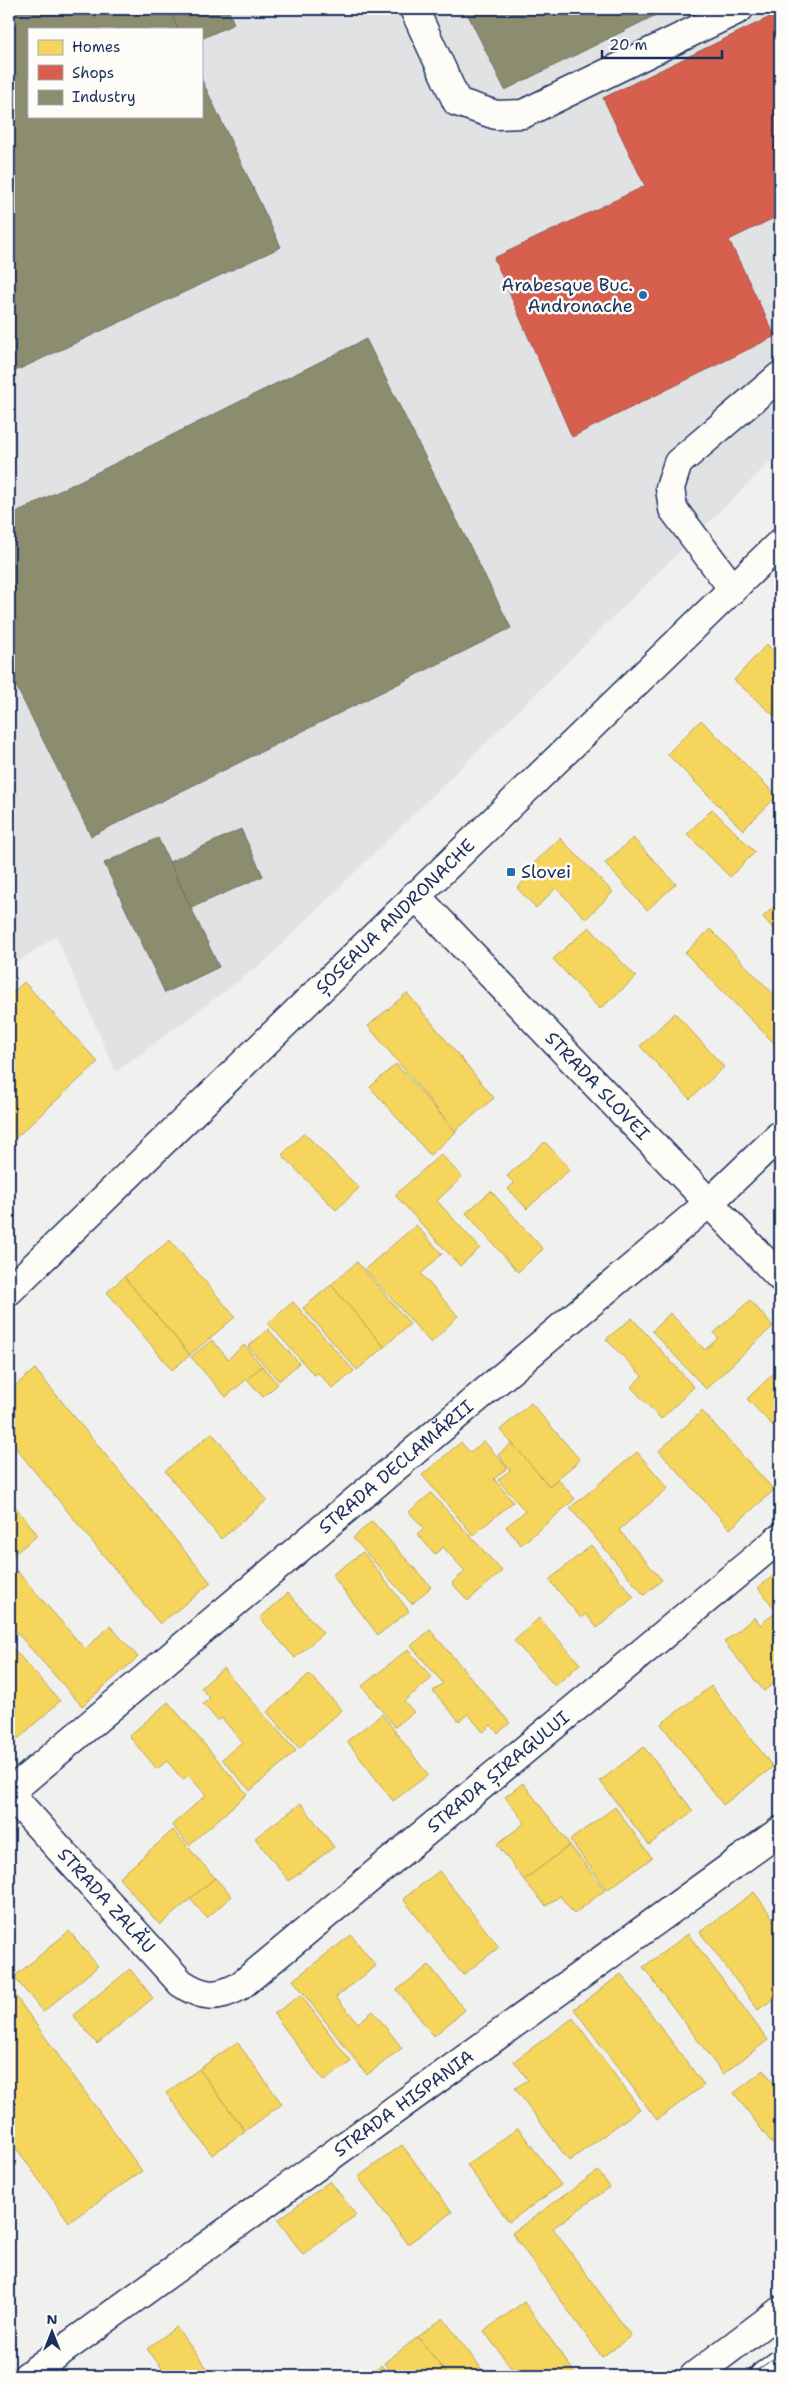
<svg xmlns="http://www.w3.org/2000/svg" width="789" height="2385" font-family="'Shantell Sans',sans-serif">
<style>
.built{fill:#e0e2e3;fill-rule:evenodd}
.homes{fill:#f6d55c;stroke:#b4a35d}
.shops{fill:#d6604d;stroke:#9e5152}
.industry{fill:#8c8c6e;stroke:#6a7069}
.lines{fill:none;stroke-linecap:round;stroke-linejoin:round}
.minor-casing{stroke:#1b2f5e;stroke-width:31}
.major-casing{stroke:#1b2f5e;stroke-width:31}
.minor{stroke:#fdfcf7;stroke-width:28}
.major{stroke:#fdfcf7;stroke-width:28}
.tram{stroke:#1b2f5e;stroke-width:1}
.poi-dot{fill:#1f6fb2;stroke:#fdfcf7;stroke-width:2}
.labels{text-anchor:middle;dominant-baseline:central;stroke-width:5;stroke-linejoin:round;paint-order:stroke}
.poi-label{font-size:18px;fill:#1b2f5e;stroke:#fdfcf7;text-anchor:end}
.street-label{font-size:18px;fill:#1b2f5e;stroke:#fdfcf7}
</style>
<rect width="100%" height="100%" fill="#f0f0ee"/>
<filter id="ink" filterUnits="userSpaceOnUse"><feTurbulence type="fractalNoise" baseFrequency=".02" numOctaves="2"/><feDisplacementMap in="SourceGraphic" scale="10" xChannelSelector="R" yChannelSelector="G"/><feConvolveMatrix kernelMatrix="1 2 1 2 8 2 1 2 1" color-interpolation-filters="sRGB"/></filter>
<g filter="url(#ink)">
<path class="built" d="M9,9H780V452L264,962L116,1072L56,936L9,968ZM29,29H201V116H29Z"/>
<g class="homes">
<path d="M767,644L774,652L780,645V721L734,680Z"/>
<path d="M701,720L777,796L743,830L667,754Z"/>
<path d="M712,809L755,852L730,877L687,834Z"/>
<path d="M560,838L613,892L586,919L556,888L536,908L517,888L533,872L529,868Z"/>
<path d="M633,838L676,884L647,910L605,863Z"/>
<path d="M780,901V936L763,917Z"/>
<path d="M589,927L636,977L600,1009L553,959Z"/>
<path d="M710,929L780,1001V1039L775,1044L685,953Z"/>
<path d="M24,982L98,1062L9,1144V996Z"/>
<path d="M407,993L494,1098L455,1131L368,1026Z"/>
<path d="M675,1013L724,1067L690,1099L640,1046Z"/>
<path d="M396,1064L456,1132L430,1155L370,1087Z"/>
<path d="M304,1133L359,1188L336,1210L282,1155Z"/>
<path d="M545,1142L570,1169L527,1209L508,1189L514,1183L507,1176Z"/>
<path d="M441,1154L462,1177L437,1201L480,1248L460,1266L395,1195Z"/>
<path d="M491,1191L543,1249L518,1272L466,1213Z"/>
<path d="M416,1225L442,1254L421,1274L458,1316L431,1343L365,1269Z"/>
<path d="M170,1240L235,1317L190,1355L124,1277Z"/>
<path d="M357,1262L410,1324L384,1347L331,1285Z"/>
<path d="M124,1277L190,1355L172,1370L107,1292Z"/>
<path d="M331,1285L384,1347L357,1370L303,1308Z"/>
<path d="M750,1300L773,1326L706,1389L652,1331L670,1313L705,1350L718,1338L714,1333Z"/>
<path d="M293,1302L354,1371L333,1389L318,1373L314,1375L268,1323Z"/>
<path d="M632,1318L694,1387L661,1419L631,1387L642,1376L606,1339Z"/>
<path d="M268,1329L299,1363L279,1381L248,1347Z"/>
<path d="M212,1340L228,1359L244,1345L262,1366L226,1397L191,1357Z"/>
<path d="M262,1366L278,1384L263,1397L247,1379Z"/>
<path d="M780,1367V1433L747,1399Z"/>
<path d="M35,1369L211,1583L160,1624L9,1440V1391Z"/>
<path d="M531,1403L580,1460L549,1486L500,1430Z"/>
<path d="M702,1411L774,1490L730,1529L659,1451Z"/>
<path d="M212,1433L267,1500L221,1539L165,1471Z"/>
<path d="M484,1441L507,1468L494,1479L513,1502L473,1535L422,1475L461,1442L470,1453Z"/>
<path d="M512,1443L549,1486L558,1479L575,1499L521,1545L506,1527L525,1511L498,1480L510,1470L498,1455Z"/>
<path d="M637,1452L668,1488L619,1530L662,1580L644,1595L570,1508Z"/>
<path d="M431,1493L502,1571L468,1601L452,1583L465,1571L443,1547L435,1554L417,1534L424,1528L409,1512Z"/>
<path d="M9,1499L38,1535L9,1558Z"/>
<path d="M372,1521L431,1587L412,1604L353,1538Z"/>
<path d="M591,1545L634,1597L597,1628L586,1614L581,1618L549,1580Z"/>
<path d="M363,1552L409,1611L378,1635L332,1575Z"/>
<path d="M780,1570V1615L758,1588Z"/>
<path d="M17,1571L85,1649L110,1626L138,1657L82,1706L9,1624V1578Z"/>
<path d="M288,1593L323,1633L295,1658L260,1618Z"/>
<path d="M775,1613L780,1620V1678L764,1691L724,1642L755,1617L760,1625Z"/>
<path d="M539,1618L580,1664L555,1686L514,1641Z"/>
<path d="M430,1630L510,1723L498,1733L491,1725L483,1732L468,1714L459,1721L433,1691L443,1683L411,1646Z"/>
<path d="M9,1644L60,1701L9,1747Z"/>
<path d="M408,1649L432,1678L404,1701L414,1712L395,1727L362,1686Z"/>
<path d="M223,1668L296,1751L250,1791L222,1759L242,1742L222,1718L218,1721L203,1704L210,1698L201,1688Z"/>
<path d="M309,1674L342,1710L299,1748L267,1712Z"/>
<path d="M711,1686L773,1767L723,1805L661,1724Z"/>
<path d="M168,1702L247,1794L189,1845L172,1825L206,1795L188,1775L183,1780L167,1761L157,1769L129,1736Z"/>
<path d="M382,1714L428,1775L393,1801L347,1741Z"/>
<path d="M644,1747L693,1811L649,1845L600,1781Z"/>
<path d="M523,1783L570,1845L524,1880L497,1844L525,1823L505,1797Z"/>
<path d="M301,1803L334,1847L289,1881L255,1838Z"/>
<path d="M615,1807L652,1858L607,1890L570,1840Z"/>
<path d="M173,1830L215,1878L160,1925L119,1878Z"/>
<path d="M570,1845L605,1890L574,1914L560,1896L546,1906L524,1880Z"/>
<path d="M439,1871L499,1947L463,1975L403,1899Z"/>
<path d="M215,1878L232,1896L207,1918L190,1899Z"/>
<path d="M754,1892L780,1928V1994L758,2010L700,1932Z"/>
<path d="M69,1931L98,1966L43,2012L14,1977Z"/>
<path d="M688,1934L768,2040L723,2074L643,1967Z"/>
<path d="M351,1935L376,1966L336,1997L358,2023L373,2011L402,2048L367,2075L293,1980Z"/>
<path d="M429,1965L465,2010L434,2036L397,1990Z"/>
<path d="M130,1969L153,1998L97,2044L73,2015Z"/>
<path d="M621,1974L704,2085L657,2120L574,2009Z"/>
<path d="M9,1987L142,2171L69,2222L9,2138Z"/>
<path d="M301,1995L351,2062L324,2081L274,2014Z"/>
<path d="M573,2018L640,2109L569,2161L515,2088L528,2080L514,2061Z"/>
<path d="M237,2042L282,2104L245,2131L199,2069Z"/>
<path d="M199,2069L245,2131L212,2155L166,2093Z"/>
<path d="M764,2070L780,2092V2154L734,2093Z"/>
<path d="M518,2128L561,2185L509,2222L467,2165Z"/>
<path d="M402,2145L452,2212L408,2244L358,2177Z"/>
<path d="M598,2171L610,2187L553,2228L631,2336L602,2357L512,2233Z"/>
<path d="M330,2181L356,2215L303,2255L278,2220Z"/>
<path d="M524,2302L577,2376H517L484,2331Z"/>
<path d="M443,2318L487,2376H448L418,2337Z"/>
<path d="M176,2327L213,2376H168L147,2349Z"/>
<path d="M418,2337L448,2376H394L384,2363Z"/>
<path d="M381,2365L390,2376H366Z"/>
<path d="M139,2369L144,2376H129Z"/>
</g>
<path class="shops" d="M780,12V215L729,240L775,336L572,437L494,258L645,186L603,98Z"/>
<g class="industry">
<path d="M13,9H169L178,29H29V116H201V78L281,247L9,374V11Z"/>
<path d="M169,9H228L234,24L201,39V29H178Z"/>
<path d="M465,9H668L505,90Z"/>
<path d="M366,339L511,628L91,836L9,672V516Z"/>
<path d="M241,829L263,876L191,908L169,862Z"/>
<path d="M158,838L219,967L165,993L104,863Z"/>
</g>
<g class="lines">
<g class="minor-casing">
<g id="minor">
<path d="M414,9L457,102L496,115L523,114L739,9"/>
<path d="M733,589L673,509L670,488L678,463L780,376"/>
<path id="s1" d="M415,895L780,1277"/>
<path id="s2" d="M9,1793L181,1983C202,1997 217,1999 240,1986L780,1538"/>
<path id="s3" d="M9,1793L710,1202L780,1135"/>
<path id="s4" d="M27,2376L780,1831"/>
<path d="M764,2376L780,2364"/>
</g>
</g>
<g class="major-casing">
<g id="major">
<path id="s5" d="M9,1291L780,543"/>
<path d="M694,2376L780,2311"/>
</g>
</g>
<use href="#minor" class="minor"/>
<use href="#major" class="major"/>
<g class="tram">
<path d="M749,2376L780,2354"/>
<path d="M779,2376H780"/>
</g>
</g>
</g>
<g class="poi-dot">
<circle cx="643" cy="295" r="5"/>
<rect x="506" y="867" width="10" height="10" rx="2.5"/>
</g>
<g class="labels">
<g class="poi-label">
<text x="633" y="285">Arabesque Buc.<tspan x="633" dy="21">Andronache</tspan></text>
<text x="521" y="872" text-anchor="start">Slovei</text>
</g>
<g class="street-label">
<text stroke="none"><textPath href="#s5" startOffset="538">ȘOSEAUA ANDRONACHE</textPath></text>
<text stroke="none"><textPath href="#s1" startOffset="264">STRADA SLOVEI</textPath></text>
<text stroke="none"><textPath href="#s3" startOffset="506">STRADA DECLAMĂRII</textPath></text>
<text stroke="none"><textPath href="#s2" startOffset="655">STRADA ȘIRAGULUI</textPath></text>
<text stroke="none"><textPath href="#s2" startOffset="145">STRADA ZALĂU</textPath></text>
<text stroke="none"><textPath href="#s4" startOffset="465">STRADA HISPANIA</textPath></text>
</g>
</g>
<rect width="789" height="2385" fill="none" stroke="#fdfcf7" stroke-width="30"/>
<rect x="15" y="15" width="759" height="2355" fill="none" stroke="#1b2f5e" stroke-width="2" filter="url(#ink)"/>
<rect x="28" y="28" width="175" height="90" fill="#fdfcf7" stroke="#a3aaba"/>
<rect x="38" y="40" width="25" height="15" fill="#f6d55c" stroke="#a3aaba"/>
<text x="72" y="52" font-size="15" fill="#1b2f5e">Homes</text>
<rect x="38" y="65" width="25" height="15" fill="#d6604d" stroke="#a3aaba"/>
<text x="72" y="78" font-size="15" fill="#1b2f5e">Shops</text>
<rect x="38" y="90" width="25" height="15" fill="#8c8c6e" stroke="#a3aaba"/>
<text x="72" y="102" font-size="15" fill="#1b2f5e">Industry</text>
<g transform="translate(52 2332)" stroke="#fdfcf7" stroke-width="4" paint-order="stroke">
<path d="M0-4L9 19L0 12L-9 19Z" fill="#1b2f5e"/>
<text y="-8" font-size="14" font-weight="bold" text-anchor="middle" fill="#1b2f5e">N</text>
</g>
<path d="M602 50v8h120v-8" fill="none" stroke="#1b2f5e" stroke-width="2.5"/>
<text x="609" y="50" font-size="15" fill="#1b2f5e" stroke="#fdfcf7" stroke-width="4" paint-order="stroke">20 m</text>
</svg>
